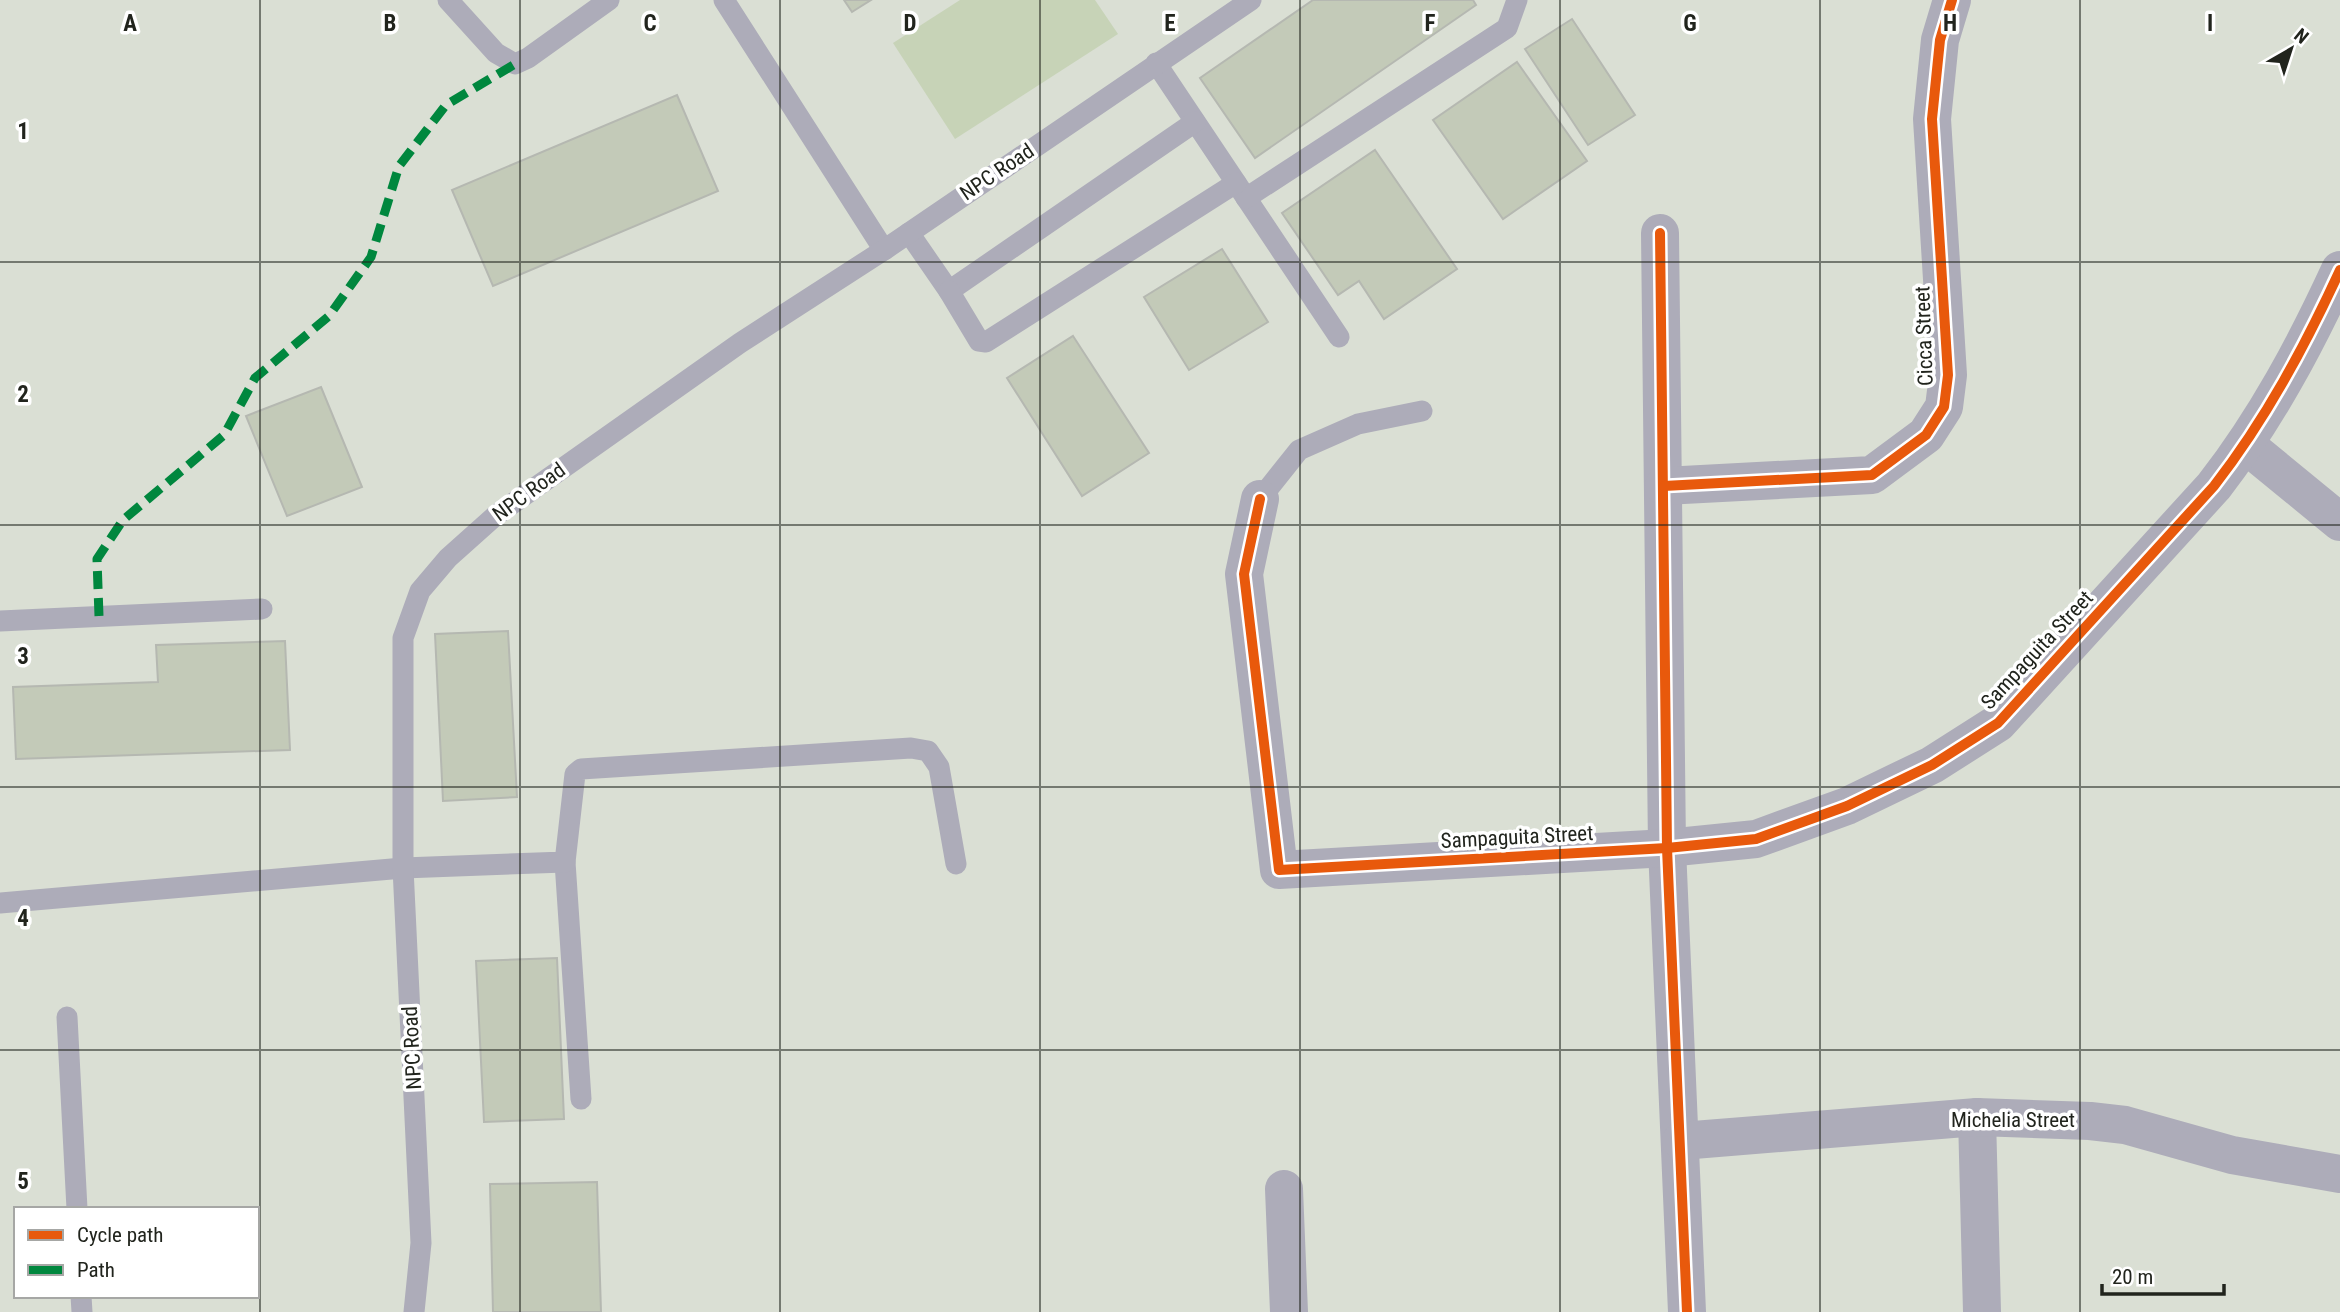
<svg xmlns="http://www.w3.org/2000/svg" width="2340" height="1312" font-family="'Roboto Condensed',sans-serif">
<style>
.green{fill:#c7d3b7}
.building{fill:#c3cab8;stroke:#b5b8b1;stroke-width:2}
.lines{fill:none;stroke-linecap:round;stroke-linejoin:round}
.lane{stroke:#adacb9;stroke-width:21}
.street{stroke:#adacb9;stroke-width:38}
.quiet{stroke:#00873e;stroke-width:9;stroke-dasharray:18 9;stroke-linecap:butt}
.cycleway-casing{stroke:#fff;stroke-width:15}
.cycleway{stroke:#e8590c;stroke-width:10}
.grid{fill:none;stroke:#21241d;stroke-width:2;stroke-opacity:0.55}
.labels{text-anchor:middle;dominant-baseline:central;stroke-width:7;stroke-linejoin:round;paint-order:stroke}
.street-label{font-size:21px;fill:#21241d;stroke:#fff}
.grid-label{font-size:23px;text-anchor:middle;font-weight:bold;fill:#21241d;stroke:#fff;stroke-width:7;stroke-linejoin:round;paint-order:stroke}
</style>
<rect width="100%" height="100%" fill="#dadfd4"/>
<path class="green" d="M960,0H1095L1118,34L955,139L893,43Z"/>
<g class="building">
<path d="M844,0H871L852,12Z"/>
<path d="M1313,0H1473L1476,5L1255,158L1200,78Z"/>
<path d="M1572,19L1635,115L1588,145L1525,49Z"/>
<path d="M1517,62L1587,161L1503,219L1433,120Z"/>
<path d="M677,95L718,191L493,286L452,190Z"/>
<path d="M1375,150L1457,269L1384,319L1359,281L1338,295L1282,213Z"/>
<path d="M1222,249L1268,322L1189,370L1144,297Z"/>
<path d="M1073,336L1149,453L1082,496L1007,378Z"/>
<path d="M321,387L362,487L287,516L246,416Z"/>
<path d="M508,631L517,797L443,801L435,634Z"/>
<path d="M285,641L290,750L16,759L13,687L158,682L156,645Z"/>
<path d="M557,958L564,1119L484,1122L476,961Z"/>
<path d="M597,1182L601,1312H493L490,1184Z"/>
</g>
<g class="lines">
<g class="lane">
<path d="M448,0L496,53L515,64L528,58L609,0"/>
<path d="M724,0L884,250"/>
<path d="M1156,63L1339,337"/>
<path d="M1246,198L1507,28L1517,0"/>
<path d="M909,233L949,291L1195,122"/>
<path d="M949,291L979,341L986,342L1236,183"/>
<path d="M1260,499L1299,450L1358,424L1422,411"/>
<path d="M0,621L262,609"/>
<path d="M565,862L581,1099"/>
<path d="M0,903L403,868L565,862L575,774L581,769L911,748L928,751L939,767L956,864"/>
<path d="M67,1017L77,1209"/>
<path d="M81,1296L82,1312"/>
<path d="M414,1312L421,1243L403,868V638L420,591L448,558L495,516L740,343L884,250L1251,0"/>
</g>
<g class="street">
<path d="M1660,233L1667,848L1687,1312"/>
<path d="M2246,445L2340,522"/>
<path d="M1664,486L1872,475L1926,435L1944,407L1948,375L1932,119L1940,40L1952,0"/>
<path d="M1260,499L1244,574L1279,870L1667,848L1756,839L1847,806L1932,765L1998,723L2214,486C2266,419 2305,346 2340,270"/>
<path d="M1977,1117L1982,1312"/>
<path d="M1681,1141L1977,1117L2090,1121L2125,1125L2232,1155L2340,1174"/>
<path d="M1284,1189L1289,1312"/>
</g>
<path class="quiet" d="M99,616L97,559L123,520L224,435L255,378L329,316L371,257L399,166L446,105L515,64"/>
<g class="cycleway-casing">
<g id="cycleway">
<path d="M1660,233L1667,848L1687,1312"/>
<path d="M1664,486L1872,475L1926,435L1944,407L1948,375L1932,119L1940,40L1952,0"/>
<path d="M1260,499L1244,574L1279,870L1667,848L1756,839L1847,806L1932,765L1998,723L2214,486C2266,419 2305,346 2340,270"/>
</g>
</g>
<use href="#cycleway" class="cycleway"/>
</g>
<path class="grid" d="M260,0V1312M520,0V1312M780,0V1312M1040,0V1312M1300,0V1312M1560,0V1312M1820,0V1312M2080,0V1312M0,262H2340M0,525H2340M0,787H2340M0,1050H2340"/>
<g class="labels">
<g class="street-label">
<text transform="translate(997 172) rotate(-34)">NPC Road</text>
<text transform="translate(1924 336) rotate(-92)">Cicca Street</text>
<text transform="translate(529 492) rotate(-36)">NPC Road</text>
<text transform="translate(2037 650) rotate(-47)">Sampaguita Street</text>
<text transform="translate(1517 837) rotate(-3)">Sampaguita Street</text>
<text transform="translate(412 1048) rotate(-93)">NPC Road</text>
<text x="2013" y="1120">Michelia Street</text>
</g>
</g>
<g class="grid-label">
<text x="130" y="31">A</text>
<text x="390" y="31">B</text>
<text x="650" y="31">C</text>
<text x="910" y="31">D</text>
<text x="1170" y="31">E</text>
<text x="1430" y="31">F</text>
<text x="1690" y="31">G</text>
<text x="1950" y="31">H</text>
<text x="2210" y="31">I</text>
<text x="23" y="139">1</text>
<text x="23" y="402">2</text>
<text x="23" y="664">3</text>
<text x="23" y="926">4</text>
<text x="23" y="1189">5</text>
</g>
<rect x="14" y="1207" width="245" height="91" fill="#ffffff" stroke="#a6a7a5" stroke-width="2"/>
<rect x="28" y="1230" width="35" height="10" fill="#e8590c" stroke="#a6a7a5" stroke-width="2"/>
<text x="77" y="1242" font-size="21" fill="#21241d">Cycle path</text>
<rect x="28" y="1265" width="35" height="10" fill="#00873e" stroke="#a6a7a5" stroke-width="2"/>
<text x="77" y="1277" font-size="21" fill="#21241d">Path</text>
<g transform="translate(2291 49) rotate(39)" stroke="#ffffff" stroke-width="5" paint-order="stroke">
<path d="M0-5L12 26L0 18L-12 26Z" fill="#21241d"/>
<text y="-10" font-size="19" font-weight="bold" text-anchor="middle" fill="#21241d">N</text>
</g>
<path d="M2102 1284v10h122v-10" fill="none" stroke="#21241d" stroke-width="3.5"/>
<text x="2112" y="1284" font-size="21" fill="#21241d" stroke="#ffffff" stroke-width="5" paint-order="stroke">20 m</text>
</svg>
